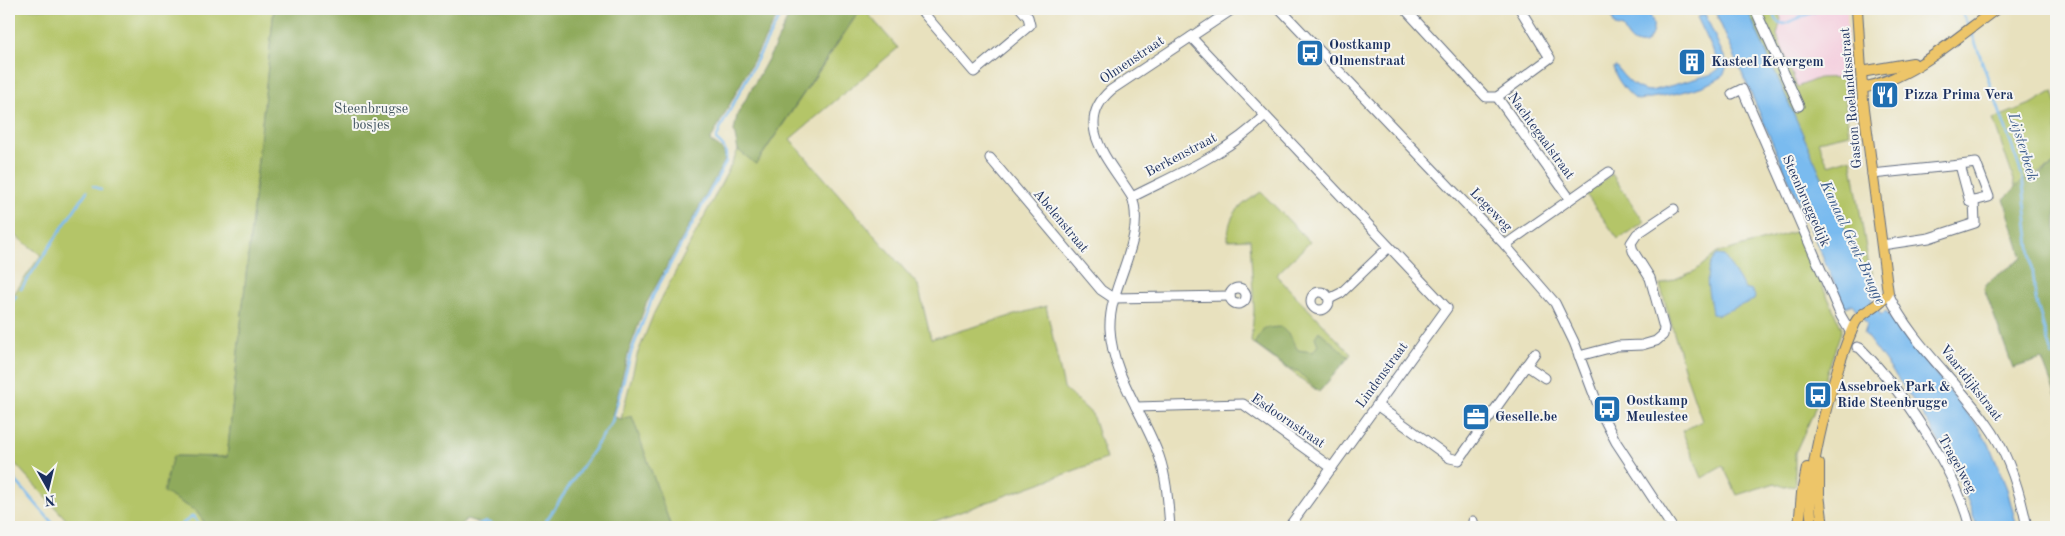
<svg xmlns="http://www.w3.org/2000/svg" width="2065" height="536" font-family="'Old Standard TT',serif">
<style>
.built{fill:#f4cfde}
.green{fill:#b4c568;stroke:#687a63}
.forest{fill:#8faa5c;stroke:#556c5d}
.water{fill:#7abbef;stroke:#4a75a6}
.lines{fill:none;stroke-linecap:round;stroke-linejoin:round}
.stream{stroke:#7abbef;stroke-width:2.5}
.minor-casing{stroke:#636d80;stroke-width:11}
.major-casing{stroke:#636d80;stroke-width:12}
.minor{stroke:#fff;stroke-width:9}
.major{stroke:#edc569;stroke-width:10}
.labels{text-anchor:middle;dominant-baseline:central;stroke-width:4;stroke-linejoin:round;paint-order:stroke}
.poi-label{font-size:14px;font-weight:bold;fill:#1b2f5e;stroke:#f6f6f2;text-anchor:start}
.street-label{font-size:14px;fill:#1b2f5e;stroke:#f6f6f2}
.park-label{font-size:14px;fill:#415460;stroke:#f6f6f2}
.water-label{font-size:15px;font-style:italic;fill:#38598a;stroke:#f6f6f2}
</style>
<rect width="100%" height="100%" fill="#f6f6f2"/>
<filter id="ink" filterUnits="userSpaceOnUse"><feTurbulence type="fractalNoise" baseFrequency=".02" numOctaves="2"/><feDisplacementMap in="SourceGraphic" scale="10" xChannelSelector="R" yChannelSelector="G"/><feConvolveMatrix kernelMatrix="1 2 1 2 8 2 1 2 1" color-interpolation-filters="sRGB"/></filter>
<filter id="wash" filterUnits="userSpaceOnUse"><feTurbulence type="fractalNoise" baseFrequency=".0096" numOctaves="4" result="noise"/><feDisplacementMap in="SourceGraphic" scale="20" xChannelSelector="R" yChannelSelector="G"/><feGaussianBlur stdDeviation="1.12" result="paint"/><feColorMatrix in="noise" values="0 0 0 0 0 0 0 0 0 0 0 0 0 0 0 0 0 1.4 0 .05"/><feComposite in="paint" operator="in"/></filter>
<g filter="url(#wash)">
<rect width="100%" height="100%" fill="#e8e1be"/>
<path class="built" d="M1777,9H1847L1848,77L1819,78L1797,87L1777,35L1781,19Z"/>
<g class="green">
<path d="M9,9H274L227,457L173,456L196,511L208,527H73L9,457V301L41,255L9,231Z"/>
<path d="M861,9H864L898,48L790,139L918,285L931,339L1046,306L1064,388L1092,414L1106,459L919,527H671L632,417L621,419L637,355L654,313L732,163L738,150L757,163Z"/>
<path d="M1747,9H1777L1781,19L1777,35L1797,87L1819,78L1848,77L1845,100L1849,134L1818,141L1828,165L1851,158L1868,260L1873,274L1865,275Z"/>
<path d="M2053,91L2056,101V163C2044,171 2025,178 2017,189L1993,119L2033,103Z"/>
<path d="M1612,174L1644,222L1618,239L1585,193Z"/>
<path d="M1261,192L1310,242L1276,275L1351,354L1319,392L1251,342L1254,310L1250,239L1228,240C1228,212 1240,206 1261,192Z"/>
<path d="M1798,231L1842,329L1812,416L1795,453V485L1784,487L1775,483L1737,495L1723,466L1702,478L1682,431L1702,421L1687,378L1660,285L1695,271L1717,253Z"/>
</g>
<g class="forest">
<path d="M274,9H781L710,141C719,148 727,149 724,162L646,304L629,351L612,416L621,419L632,416L671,527H491L467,519L458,527H208L196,511L163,492L173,456L227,457Z"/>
<path d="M792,9H860L756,164L738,150L734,131L737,115L773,50Z"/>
<path d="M2056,163V396L2042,359L2013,368L1984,288L1991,280L2022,258L2004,199L2022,181L2037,176Z"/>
<path d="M1281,327L1289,335L1298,350L1313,352L1318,345L1315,337L1319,331L1349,357L1319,392L1298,371L1291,370L1254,344L1264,328Z"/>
</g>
<g class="water">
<path d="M1616,9H1645C1656,20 1656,33 1645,44C1633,46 1628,38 1623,28L1615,26L1612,18L1616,15Z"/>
<path d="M1714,9H1747L1874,294L1871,299L1881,315L1886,312L1979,428L1989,444L2007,489L2017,527H1977C1955,454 1909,393 1864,333L1867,324L1852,304L1845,308Z"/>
<path d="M1705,14L1726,61V69L1722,77C1700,91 1664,96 1638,100C1630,98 1612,74 1614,67L1616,66C1625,79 1636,91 1652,91L1712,74L1720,68L1718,61L1697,17Z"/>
<path d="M1717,255L1724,256L1745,289L1752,291L1755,296L1754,300L1717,315L1712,314C1710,294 1700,272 1717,255Z"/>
</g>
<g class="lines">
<g class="stream">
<path d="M1770,9L1778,22L1784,24L1821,9"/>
<path d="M1960,9L1968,25"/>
<path d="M1972,33L2022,175L2036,300L2052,356"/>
<path d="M93,186L101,190"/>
<path d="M21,289L87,191"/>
<path d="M9,307L16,296"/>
<path d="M9,473L56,527"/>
<path d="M178,527L193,516L201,527"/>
<path d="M475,527L486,522L500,527"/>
<path d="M542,527L612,422L632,350L653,296L726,162C727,151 725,147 716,140L721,127L784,9"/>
</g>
</g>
</g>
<g filter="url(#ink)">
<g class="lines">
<g class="minor-casing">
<g id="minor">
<path d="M920,9L974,72L1030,25L1028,17L1021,9"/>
<path d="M1280,9L1505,245L1555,303L1574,342L1601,413L1616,442L1672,527"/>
<path d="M1405,9L1486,97H1497L1550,58L1520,9"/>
<path d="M1755,9L1799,106"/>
<path d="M1191,37L1447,308L1289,527"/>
<path d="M1732,94L1742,89L1841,316L1851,333"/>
<path d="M1497,97L1570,199"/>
<path d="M990,158L1101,290L1113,298L1230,296"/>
<path d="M1872,174L1960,165L1970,202L1989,197L1976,163L1960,165"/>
<path d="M1132,197C1179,173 1226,154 1265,116"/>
<path d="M1505,245L1609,172"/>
<path d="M1882,245L1929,238L1975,223L1974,201"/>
<circle cx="1238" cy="296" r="8"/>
<circle cx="1320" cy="301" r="9"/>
<path d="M1888,293C1909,341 1957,381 1987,424C2009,454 2020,492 2027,527"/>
<path d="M1329,299L1341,293L1389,247"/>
<path d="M1857,347L1860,348C1902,390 1955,469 1970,527"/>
<path d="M1579,356L1617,346L1642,345L1656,341L1663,335L1664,328L1650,278L1633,251L1631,243L1637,234L1674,209"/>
<path d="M1526,365L1545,378"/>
<path d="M1378,406L1450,458L1459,460L1535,353"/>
<path d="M1136,407L1243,404L1332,468"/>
<path d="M1473,521L1474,527"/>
<path d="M1170,527C1168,503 1167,479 1159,456C1144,414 1112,376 1110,329C1108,285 1147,241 1132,197C1111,162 1071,125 1111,90L1233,9"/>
</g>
</g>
<g class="major-casing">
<g id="major">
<path d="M1861,72L1913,63"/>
<path d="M1862,88C1912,79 1956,38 1996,9"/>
<path d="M1819,464V494L1823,527"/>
<path d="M1799,527L1802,493L1807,468"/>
<path d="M1813,527C1801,482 1835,367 1855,323C1860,312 1880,307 1888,293L1863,101L1857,9"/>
</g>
</g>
<use href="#minor" class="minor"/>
<use href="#major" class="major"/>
</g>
</g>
<defs>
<g id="bus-square" transform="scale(1.4375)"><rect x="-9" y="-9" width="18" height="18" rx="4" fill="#1f6fb2" stroke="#f6f6f2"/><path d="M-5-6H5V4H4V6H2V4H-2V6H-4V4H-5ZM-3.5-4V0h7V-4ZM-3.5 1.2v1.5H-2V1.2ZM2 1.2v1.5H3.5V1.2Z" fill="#fff"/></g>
<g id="building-square" transform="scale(1.4375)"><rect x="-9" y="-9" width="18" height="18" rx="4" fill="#1f6fb2" stroke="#f6f6f2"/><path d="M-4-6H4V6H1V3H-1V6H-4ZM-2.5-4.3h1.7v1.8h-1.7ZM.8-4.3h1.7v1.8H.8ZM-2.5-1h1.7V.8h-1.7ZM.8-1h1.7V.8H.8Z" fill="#fff"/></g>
<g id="restaurant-square" transform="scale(1.4375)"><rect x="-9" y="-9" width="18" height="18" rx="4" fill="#1f6fb2" stroke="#f6f6f2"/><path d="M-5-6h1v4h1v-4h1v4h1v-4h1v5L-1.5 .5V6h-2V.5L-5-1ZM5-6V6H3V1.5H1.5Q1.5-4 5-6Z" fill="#fff"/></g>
<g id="office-square" transform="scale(1.4375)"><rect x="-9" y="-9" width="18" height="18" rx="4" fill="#1f6fb2" stroke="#f6f6f2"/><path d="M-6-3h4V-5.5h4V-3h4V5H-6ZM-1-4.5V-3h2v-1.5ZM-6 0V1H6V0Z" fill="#fff"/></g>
</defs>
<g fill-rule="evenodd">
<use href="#bus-square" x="1310" y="53"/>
<use href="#building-square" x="1692" y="62"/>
<use href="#restaurant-square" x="1885" y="95"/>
<use href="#bus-square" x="1818" y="395"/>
<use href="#bus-square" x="1607" y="409"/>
<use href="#office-square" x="1476" y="417"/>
</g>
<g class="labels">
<g class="poi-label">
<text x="1329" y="45">Oostkamp<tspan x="1329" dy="16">Olmenstraat</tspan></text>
<text x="1711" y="62">Kasteel Kevergem</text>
<text x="1904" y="95">Pizza Prima Vera</text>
<text x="1837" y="387">Assebroek Park &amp;<tspan x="1837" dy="16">Ride Steenbrugge</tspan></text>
<text x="1626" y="401">Oostkamp<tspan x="1626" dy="16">Meulestee</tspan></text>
<text x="1495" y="417">Geselle.be</text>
</g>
<g class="street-label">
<text transform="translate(1132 60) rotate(-34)">Olmenstraat</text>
<text transform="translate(1851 98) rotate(-95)">Gaston Roelandtsstraat</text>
<text transform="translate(1541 136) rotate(54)">Nachtegaalstraat</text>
<text transform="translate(1181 155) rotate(-28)">Berkenstraat</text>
<text transform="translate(1806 201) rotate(66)">Steenbruggedijk</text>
<text transform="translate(1491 210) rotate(46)">Legeweg</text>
<text transform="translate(1061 221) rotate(50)">Abelenstraat</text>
<text transform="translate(1382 375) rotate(-54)">Lindenstraat</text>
<text transform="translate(1971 383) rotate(52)">Vaartdijkstraat</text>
<text transform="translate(1288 421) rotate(34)">Esdoornstraat</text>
<text transform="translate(1957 464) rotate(61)">Tragelweg</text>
</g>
<g class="park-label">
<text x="371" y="109">Steenbrugse<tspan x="371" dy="16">bosjes</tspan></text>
</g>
<g class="water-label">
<text transform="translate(2022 147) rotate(73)">Lijsterbeek</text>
<text transform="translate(1852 243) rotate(65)">Kanaal Gent-Brugge</text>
</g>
</g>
<rect width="2065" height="536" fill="none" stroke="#f6f6f2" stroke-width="30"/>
<g transform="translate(48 488) rotate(172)" stroke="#f6f6f2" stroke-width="4" paint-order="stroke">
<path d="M0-4L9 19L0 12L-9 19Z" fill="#1b2f5e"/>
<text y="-8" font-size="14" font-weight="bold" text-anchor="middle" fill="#1b2f5e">N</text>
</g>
</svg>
